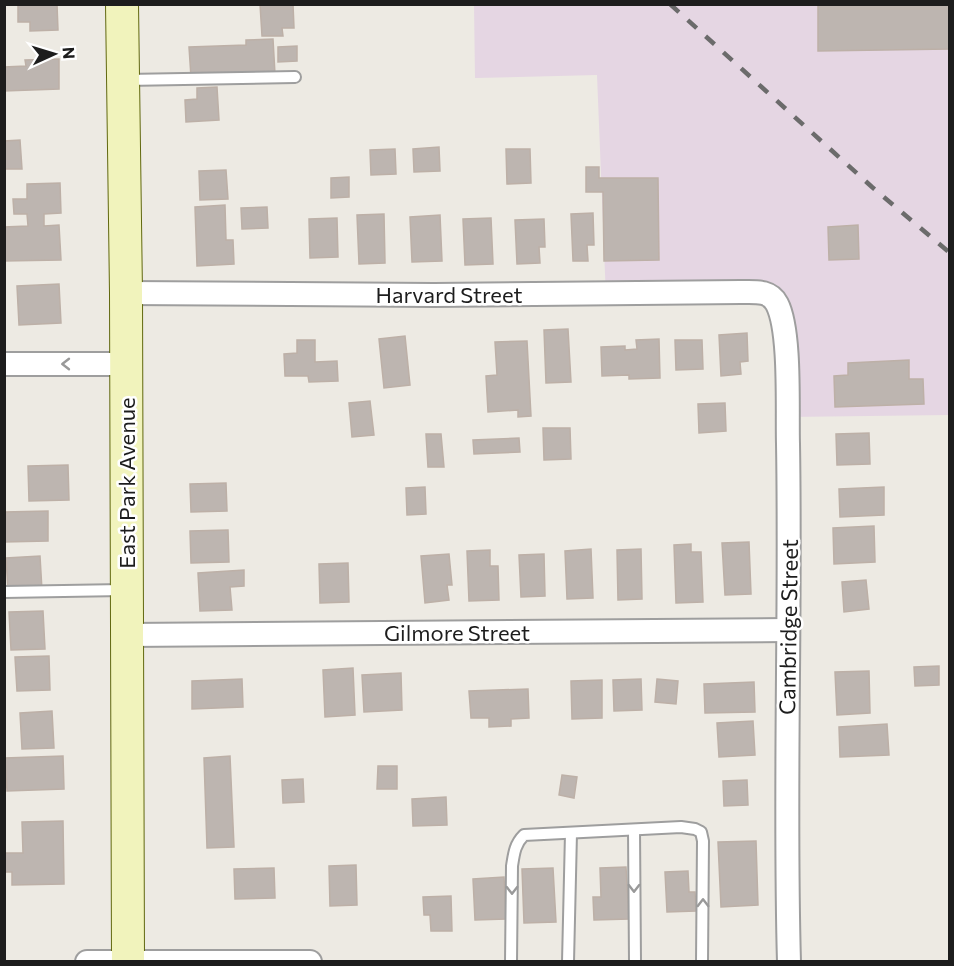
<svg xmlns="http://www.w3.org/2000/svg" width="954" height="966" font-family="Commissioner,sans-serif">
<style>
.industrial{fill:#e5d6e3}
.building{fill:#bdb5b0;stroke:#bdb0a7;stroke-width:1.5}
.lines{fill:none;stroke-linecap:round;stroke-linejoin:round}
.service-casing{stroke:#9e9e9e;stroke-width:14}
.minor-casing{stroke:#9e9e9e;stroke-width:26}
.secondary-casing{stroke:#61680f;stroke-width:34}
.service{stroke:#fff;stroke-width:10}
.minor{stroke:#fff;stroke-width:22}
.secondary{stroke:#f1f3bc;stroke-width:32}
.rail{stroke:#6b6b6b;stroke-width:4.5;stroke-dasharray:12 12;stroke-linecap:butt}
.oneway{stroke:#999}
.labels{text-anchor:middle;dominant-baseline:central;stroke-width:5;stroke-linejoin:round;paint-order:stroke}
.street-label{font-size:22px;fill:#1d1d1d;stroke:#fff}
</style>
<rect width="100%" height="100%" fill="#edeae3"/>
<path class="industrial" d="M474,5H949V415L788,417L783,299L606,298L597,75L475,78Z"/>
<g class="building">
<path d="M18,4H57L58,30L30,31V22H18Z"/>
<path d="M260,4H293L294,28H282L283,36H262Z"/>
<path d="M818,4H950V49L818,51Z"/>
<path d="M273,39L275,74L191,77L189,47L246,45V40Z"/>
<path d="M297,46V61L278,62V47Z"/>
<path d="M59,59V89L4,91V67L26,66L25,60Z"/>
<path d="M217,87L219,120L186,122L185,100L197,99V88Z"/>
<path d="M20,140L22,169H4V141Z"/>
<path d="M439,147L440,171L414,172L413,149Z"/>
<path d="M395,149L396,174L371,175L370,150Z"/>
<path d="M506,149H530L531,183L507,184Z"/>
<path d="M586,167H599V178H658L659,260L604,261L603,192H586Z"/>
<path d="M226,170L228,199L200,200L199,171Z"/>
<path d="M349,177V197L331,198V178Z"/>
<path d="M60,183L61,213L44,214V226L59,225L61,260L4,261V227L28,226L27,214H14L13,199H27V184Z"/>
<path d="M225,205L226,240H233L234,264L197,266L195,207Z"/>
<path d="M267,207L268,228L242,229L241,208Z"/>
<path d="M593,213L594,245H587L588,261H573L571,214Z"/>
<path d="M384,214L385,263L359,264L357,215Z"/>
<path d="M440,215L442,261L412,262L410,217Z"/>
<path d="M337,218L338,257L310,258L309,219Z"/>
<path d="M491,218L493,264L465,265L463,219Z"/>
<path d="M544,219L545,247H539L540,263L517,264L515,220Z"/>
<path d="M858,225L859,259L829,260L828,227Z"/>
<path d="M59,284L61,323L19,325L17,286Z"/>
<path d="M568,329L571,382L546,383L544,330Z"/>
<path d="M747,333L748,361L740,362L741,374L721,376L719,335Z"/>
<path d="M405,336L410,385L384,388L379,339Z"/>
<path d="M659,339L660,378L629,379V375L602,376L601,347L625,346V350L637,349L636,340Z"/>
<path d="M297,340H315V362L337,361L338,381L309,382L308,376H285L284,354L297,353Z"/>
<path d="M675,340H702L703,369L676,370Z"/>
<path d="M527,341L531,416L518,417V410L488,412L486,376L497,375L495,342Z"/>
<path d="M909,360V379H923L924,404L835,407L834,376L848,375V363Z"/>
<path d="M370,401L374,435L352,437L349,403Z"/>
<path d="M725,403L726,431L699,433L698,404Z"/>
<path d="M543,428H570L571,459L544,460Z"/>
<path d="M869,433L870,464L837,465L836,434Z"/>
<path d="M426,434H441L444,467H428Z"/>
<path d="M519,438L520,452L474,454L473,440Z"/>
<path d="M68,465L69,500L29,501L28,466Z"/>
<path d="M226,483L227,511L191,512L190,484Z"/>
<path d="M425,487L426,514L407,515L406,488Z"/>
<path d="M884,487V515L840,517L839,489Z"/>
<path d="M48,511V541L4,542V512Z"/>
<path d="M874,526L875,562L834,564L833,528Z"/>
<path d="M228,530L229,562L191,563L190,531Z"/>
<path d="M749,542L751,594L725,595L722,543Z"/>
<path d="M691,544V552H701L703,602L676,603L674,545Z"/>
<path d="M591,549L593,598L567,599L565,551Z"/>
<path d="M641,549L642,599L618,600L617,550Z"/>
<path d="M490,550V566H498L499,600L469,601L467,551Z"/>
<path d="M449,554L452,585H447L449,600L425,603L421,556Z"/>
<path d="M544,554L545,596L521,597L519,555Z"/>
<path d="M40,556L42,590L8,592L6,558Z"/>
<path d="M348,563L349,602L320,603L319,564Z"/>
<path d="M244,570V586L230,587L232,610L200,611L198,573Z"/>
<path d="M866,580L869,609L844,612L842,582Z"/>
<path d="M43,611L45,649L11,650L9,612Z"/>
<path d="M49,656L50,690L17,691L15,657Z"/>
<path d="M939,666V685L915,686L914,667Z"/>
<path d="M353,668L355,715L325,717L323,670Z"/>
<path d="M869,671L870,713L837,715L835,672Z"/>
<path d="M401,673L402,710L364,712L362,675Z"/>
<path d="M242,679L243,707L192,709V681Z"/>
<path d="M641,679L642,710L614,711L613,680Z"/>
<path d="M657,679L678,681L676,704L655,702Z"/>
<path d="M602,680V718L572,719L571,681Z"/>
<path d="M754,682L755,712L705,713L704,684Z"/>
<path d="M528,689L529,718L511,719V726L489,727V718H471L469,691Z"/>
<path d="M52,711L54,748L22,749L20,713Z"/>
<path d="M753,721L755,755L719,757L717,723Z"/>
<path d="M887,724L889,755L840,757L839,727Z"/>
<path d="M63,756L64,789L7,791L5,758Z"/>
<path d="M230,756L234,847L207,848L204,758Z"/>
<path d="M378,766H397V789H377Z"/>
<path d="M562,775L577,777L574,798L559,795Z"/>
<path d="M303,779L304,802L283,803L282,780Z"/>
<path d="M747,780L748,805L724,806L723,781Z"/>
<path d="M446,797L447,825L413,826L412,799Z"/>
<path d="M63,821L64,884L12,885V872H4V853H23L22,822Z"/>
<path d="M756,841L758,905L721,907L718,842Z"/>
<path d="M356,865L357,905L330,906L329,866Z"/>
<path d="M626,867L629,919L594,920L593,897H601L600,868Z"/>
<path d="M274,868L275,898L235,899L234,869Z"/>
<path d="M553,868L556,922L524,923L522,869Z"/>
<path d="M688,871L689,892H695L696,911L667,912L665,872Z"/>
<path d="M504,877L506,919L475,920L473,879Z"/>
<path d="M451,896L452,931H431L430,915H424L423,897Z"/>
</g>
<g class="lines">
<g class="service-casing">
<g id="service">
<path d="M126,80L295,77"/>
<path d="M4,592L123,590"/>
<path d="M634,830L635,962"/>
<path d="M511,962L512,866C514,853 515,844 524,835L681,827L695,829L701,832L703,841L702,962"/>
<path d="M568,962L571,833"/>
</g>
</g>
<g class="minor-casing">
<g id="minor">
<path d="M126,293L434,295L741,292C755,292 770,290 777,304C791,331 787,410 788,444C791,616 784,789 789,962"/>
<path d="M4,364H125"/>
<path d="M127,635L788,630"/>
<path d="M87,962H310"/>
</g>
</g>
<g class="secondary-casing">
<path id="secondary" d="M122,4L126,293L128,962"/>
</g>
<use href="#service" class="service"/>
<use href="#minor" class="minor"/>
<use href="#secondary" class="secondary"/>
<path class="rail" d="M670,4L872,187L950,253"/>
</g>
<defs><path id="oneway-chevron" d="M-2-3.5L2.5 0L-2 3.5" fill="none" stroke-width="1.6" stroke-linecap="round" stroke-linejoin="round" transform="scale(1.5)"/></defs>
<g class="oneway">
<use href="#oneway-chevron" transform="translate(66 364) rotate(180)"/>
<use href="#oneway-chevron" transform="translate(634 888) rotate(90)"/>
<use href="#oneway-chevron" transform="translate(512 890) rotate(90)"/>
<use href="#oneway-chevron" transform="translate(703 903) rotate(-90)"/>
</g>
<g class="labels">
<g class="street-label">
<text x="449" y="294">Harvard Street</text>
<text transform="translate(126 483) rotate(-90)">East Park Avenue</text>
<text transform="translate(788 627) rotate(-89)">Cambridge Street</text>
<text x="457" y="632">Gilmore Street</text>
</g>
</g>
<rect width="954" height="966" fill="none" stroke="#1d1d1d" stroke-width="12"/>
<g transform="translate(54 54) rotate(86)" stroke="#ffffff" stroke-width="4.5" paint-order="stroke">
<path d="M0-4.5L10 22L0 15L-10 22Z" fill="#1d1d1d"/>
<text y="-9" font-size="16" font-weight="bold" text-anchor="middle" fill="#1d1d1d">N</text>
</g>
</svg>
